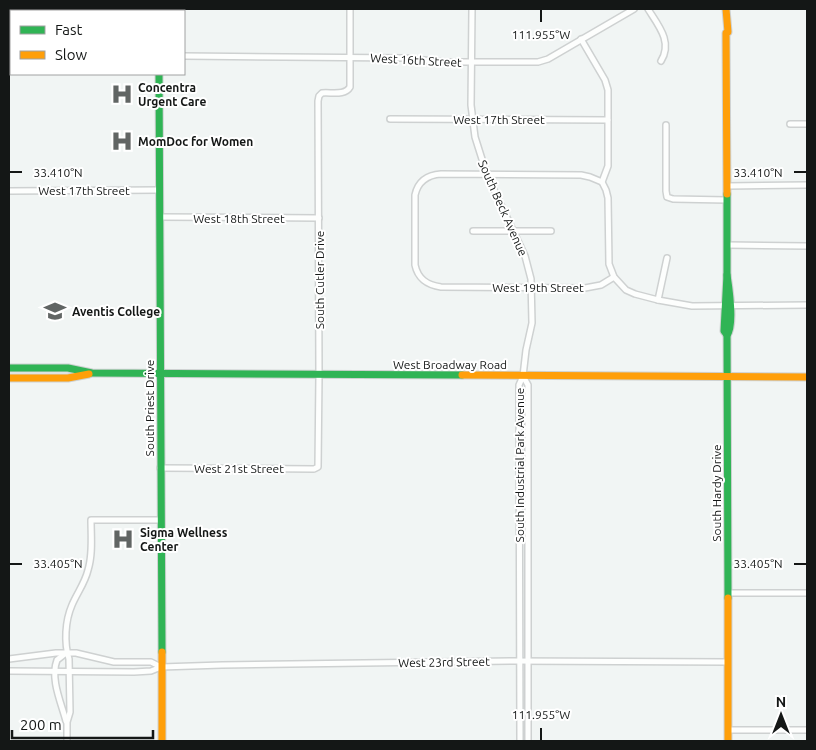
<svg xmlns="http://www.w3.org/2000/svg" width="816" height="750" font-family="Ubuntu,sans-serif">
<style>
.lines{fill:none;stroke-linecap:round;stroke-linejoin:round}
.street-casing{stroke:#ced1d1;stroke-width:8}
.fast-casing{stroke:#ced1d1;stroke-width:9}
.slow-casing{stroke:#ced1d1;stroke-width:9}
.street{stroke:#fdfefd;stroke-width:5}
.fast{stroke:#30b455;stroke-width:7}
.slow{stroke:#ff9f0a;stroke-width:7}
.ticks{fill:none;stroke:#141716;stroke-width:2}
.labels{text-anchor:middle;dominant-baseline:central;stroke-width:4;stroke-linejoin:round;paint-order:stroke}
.street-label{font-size:12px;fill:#141716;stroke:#fff}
.poi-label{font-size:12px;font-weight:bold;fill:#141716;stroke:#fff;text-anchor:start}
.ticks-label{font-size:12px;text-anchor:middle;fill:#141716;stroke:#fff;stroke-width:4;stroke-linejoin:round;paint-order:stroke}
</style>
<rect width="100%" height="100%" fill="#f1f5f4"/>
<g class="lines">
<g class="street-casing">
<g id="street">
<path d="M472,9L471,105L475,137L487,175L525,256L531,279L532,323L526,350L523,376"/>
<path d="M648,9C658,25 673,42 661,61"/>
<path d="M581,39L605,80L608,90V166L602,182L606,190L608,198L609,264L614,277L626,290L635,294L658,300L692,306L807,305"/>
<path d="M184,56L405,58L443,62H538L548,59L634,9"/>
<path d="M390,119L608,120"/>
<path d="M790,124H807"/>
<path d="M666,125V191L667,197L673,199L727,200"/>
<path d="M602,182L590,177L581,175L441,174C427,175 418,181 415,195V265C418,279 427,285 441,287L585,288L601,285L614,277"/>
<path d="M727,186L807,185"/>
<path d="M9,191L160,190"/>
<path d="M160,217L319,218"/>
<path d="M473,231H551"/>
<path d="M727,245L807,246"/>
<path d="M658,300L667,258"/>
<path d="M523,376L528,385V741"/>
<path d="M160,468L314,469L318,467L319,375L318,101L319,96L322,93C331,92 345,96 350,87V9"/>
<path d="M728,593H807"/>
<path d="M66,653L57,660C50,679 61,702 66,721"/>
<path d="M9,659L56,653H76L114,662H151L161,667"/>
<path d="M9,671L134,672L151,671L161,667L222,665L512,661L728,662"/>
<path d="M728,730H807"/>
<path d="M67,741V722L70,712L69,659C64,643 65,621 72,605C77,593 85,583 88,570C93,554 91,536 91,520H160"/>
<path d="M520,741L519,385L523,376"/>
</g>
</g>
<g class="fast-casing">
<g id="fast">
<path d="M159,9V11"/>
<path d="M159,74L162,652"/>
<path d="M727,194V275L724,331L727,335"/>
<path d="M727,275C729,288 735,325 727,335L728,598"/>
<path d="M9,368H68L92,373L462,375"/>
</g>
</g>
<g class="slow-casing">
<g id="slow">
<path d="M726,9L728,32L726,33L727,194"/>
<path d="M462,375L807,377"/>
<path d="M9,378H68L89,374"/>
<path d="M728,598V741"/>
<path d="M162,652V741"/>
</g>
</g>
<use href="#street" class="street"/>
<use href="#fast" class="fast"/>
<use href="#slow" class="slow"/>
</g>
<path class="ticks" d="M541,10V22M10,172H22M794,172H806M10,564H22M794,564H806M541,728V740"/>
<defs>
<g id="hospital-bare" transform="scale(1.725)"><path d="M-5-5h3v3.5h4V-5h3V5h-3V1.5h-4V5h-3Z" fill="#616564" stroke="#fff" stroke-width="2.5" paint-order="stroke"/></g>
<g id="university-bare" transform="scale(1.725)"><path d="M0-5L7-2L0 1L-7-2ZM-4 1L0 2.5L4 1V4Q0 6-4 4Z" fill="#616564" stroke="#fff" stroke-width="2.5" paint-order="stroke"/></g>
</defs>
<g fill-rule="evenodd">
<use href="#hospital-bare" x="122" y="94"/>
<use href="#hospital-bare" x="122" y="141"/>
<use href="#university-bare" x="55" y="311"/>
<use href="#hospital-bare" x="123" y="539"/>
</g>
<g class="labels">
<g class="street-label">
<text transform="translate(416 60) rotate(3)">West 16th Street</text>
<text x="499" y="119">West 17th Street</text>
<text x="84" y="190">West 17th Street</text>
<text transform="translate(503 208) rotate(66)">South Beck Avenue</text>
<text x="239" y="218">West 18th Street</text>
<text transform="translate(319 280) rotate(-90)">South Cutler Drive</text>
<text x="538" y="287">West 19th Street</text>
<text x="450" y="364">West Broadway Road</text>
<text transform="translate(149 408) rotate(-90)">South Priest Drive</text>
<text transform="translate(519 465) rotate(-90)">South Industrial Park Avenue</text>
<text x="239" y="468">West 21st Street</text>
<text transform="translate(716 493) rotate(-90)">South Hardy Drive</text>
<text transform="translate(444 662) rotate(-1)">West 23rd Street</text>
</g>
<g class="poi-label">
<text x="138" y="87">Concentra<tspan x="138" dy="14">Urgent Care</tspan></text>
<text x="138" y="141">MomDoc for Women</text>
<text x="72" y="311">Aventis College</text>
<text x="140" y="532">Sigma Wellness<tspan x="140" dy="14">Center</tspan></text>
</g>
</g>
<g class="ticks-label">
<text x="541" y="39">111.955°W</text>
<text x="58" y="177">33.410°N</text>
<text x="758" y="177">33.410°N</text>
<text x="58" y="568">33.405°N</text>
<text x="758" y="568">33.405°N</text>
<text x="541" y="719">111.955°W</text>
</g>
<rect width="816" height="750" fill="none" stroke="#141716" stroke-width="20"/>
<rect x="10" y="10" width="175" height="65" fill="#ffffff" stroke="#a1a2a2"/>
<rect x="20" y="26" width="25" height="8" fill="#30b455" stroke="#a1a2a2"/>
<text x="55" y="35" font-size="15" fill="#141716">Fast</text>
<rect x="20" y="51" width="25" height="8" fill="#ff9f0a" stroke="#a1a2a2"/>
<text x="55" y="60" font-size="15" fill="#141716">Slow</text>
<g transform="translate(781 715)" stroke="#ffffff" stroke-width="4" paint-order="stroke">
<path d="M0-4L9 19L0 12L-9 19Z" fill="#141716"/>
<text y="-8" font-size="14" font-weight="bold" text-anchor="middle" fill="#141716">N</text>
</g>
<path d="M12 730v8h141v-8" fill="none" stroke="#141716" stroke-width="2.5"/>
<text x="20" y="730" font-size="15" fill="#141716" stroke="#ffffff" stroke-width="4" paint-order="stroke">200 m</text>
</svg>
